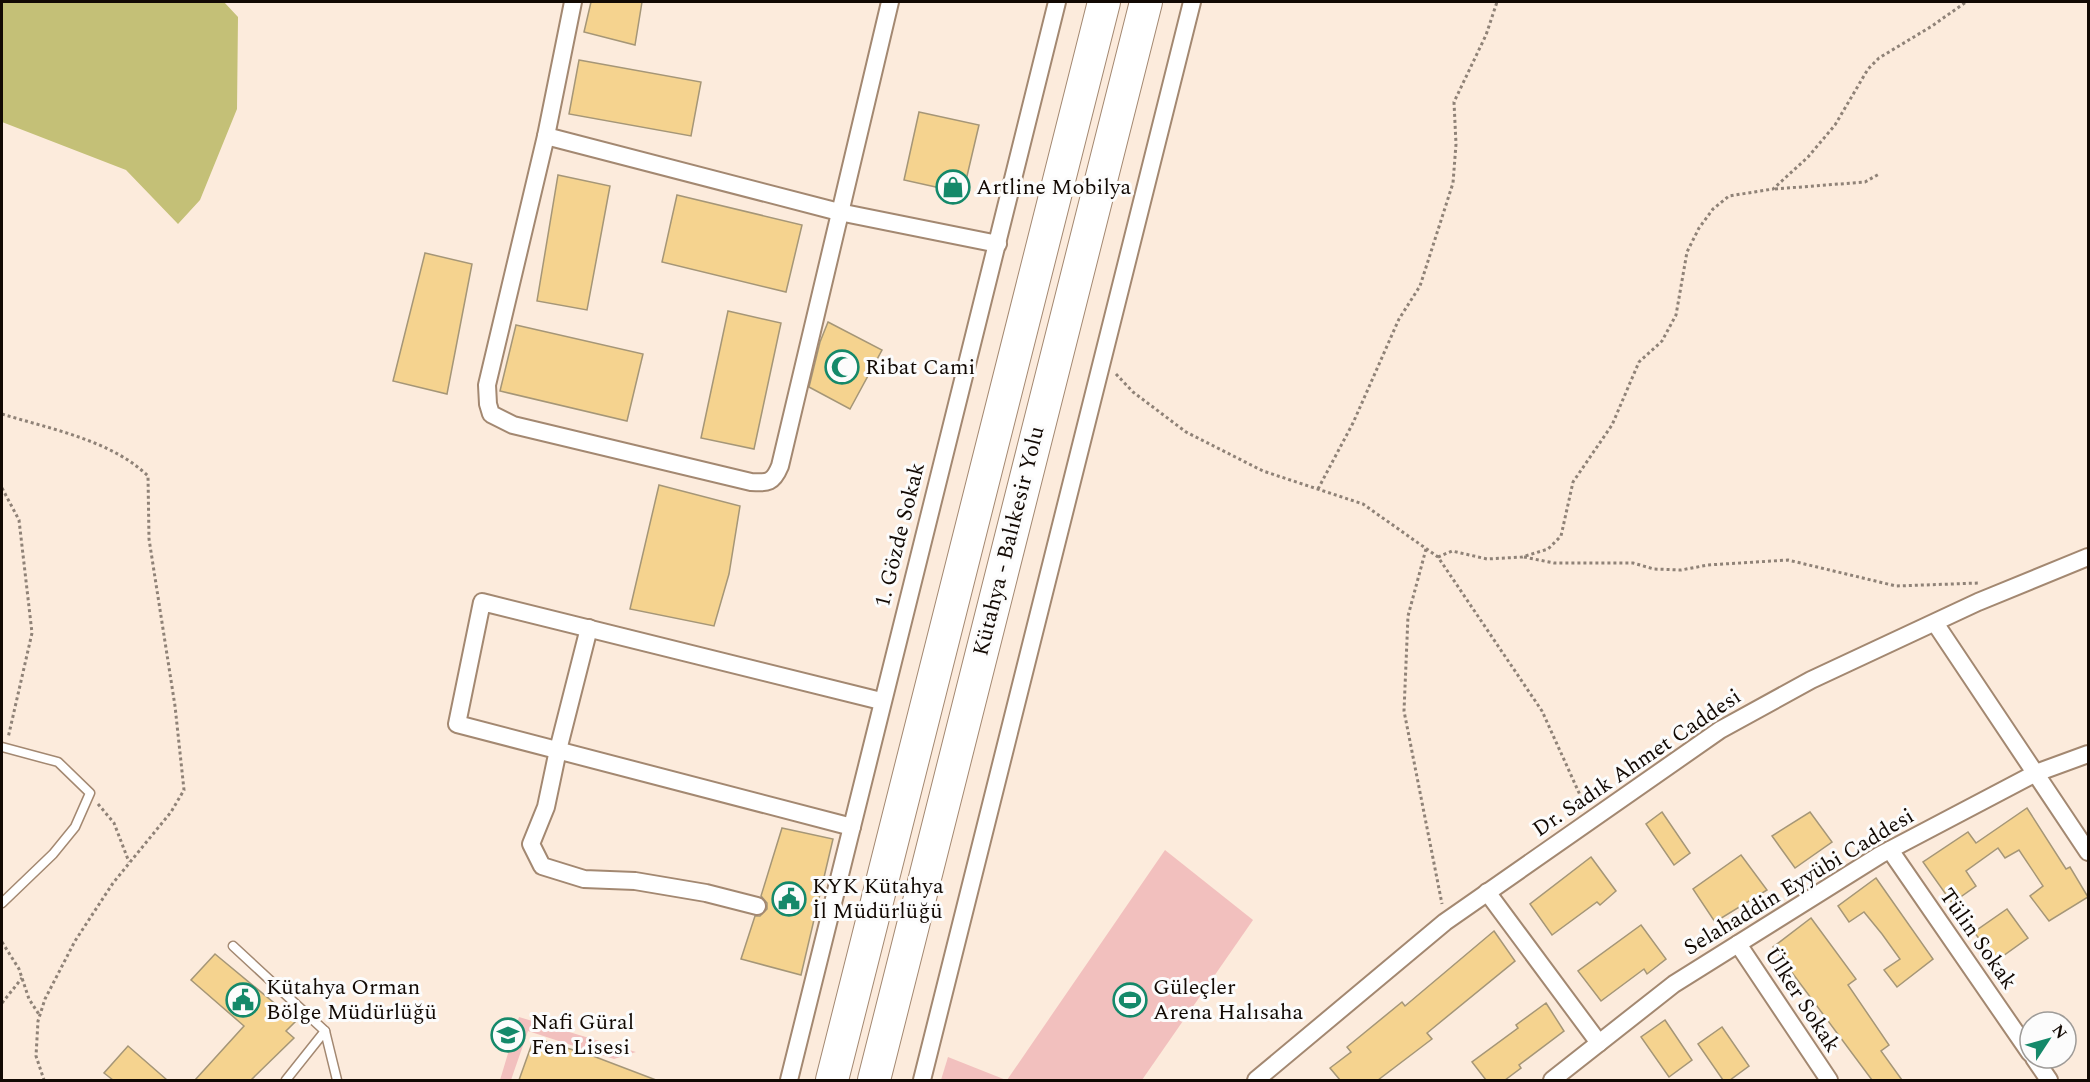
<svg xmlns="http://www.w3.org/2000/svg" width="2090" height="1082" font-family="Spectral,serif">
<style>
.green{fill:#f2c0be}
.water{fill:#c4c077}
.building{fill:#f5d38f;stroke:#a59677;stroke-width:1.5}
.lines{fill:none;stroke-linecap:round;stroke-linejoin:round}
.lane-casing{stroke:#a38871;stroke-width:11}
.street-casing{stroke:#a38871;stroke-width:20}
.highway-casing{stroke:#a38871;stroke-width:34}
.path{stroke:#8f8277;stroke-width:3;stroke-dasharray:3 3;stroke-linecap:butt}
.lane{stroke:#fff;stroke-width:8}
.street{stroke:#fff;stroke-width:16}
.highway{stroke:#fff;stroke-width:32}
.labels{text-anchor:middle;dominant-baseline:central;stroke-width:6;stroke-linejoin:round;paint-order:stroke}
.poi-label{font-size:22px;fill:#120903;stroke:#fcfcfc;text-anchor:start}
.street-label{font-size:22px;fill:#120903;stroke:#fcfcfc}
</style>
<rect width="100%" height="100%" fill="#fcebdc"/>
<g class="green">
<path d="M1165,850L1253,920L1142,1080H1007Z"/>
<path d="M519,1017L636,1052L614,1059L528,1031L511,1080H500Z"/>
<path d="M948,1057L1006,1080H941Z"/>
</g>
<path class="water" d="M2,2H224L238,17L237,109L200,200L178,224L126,170L2,122Z"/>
<g class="building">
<path d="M591,2H642L635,45L584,32Z"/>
<path d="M579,60L701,82L691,136L569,114Z"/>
<path d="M919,112L979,125L963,193L904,180Z"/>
<path d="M558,175L610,186L587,310L537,301Z"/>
<path d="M677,195L802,225L786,292L662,262Z"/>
<path d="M425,253L472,264L447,394L393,381Z"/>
<path d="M728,311L781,323L754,449L701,438Z"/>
<path d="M828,322L882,350L850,409L809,387L820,342Z"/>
<path d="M516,325L643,354L627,421L500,391Z"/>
<path d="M659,485L740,506L729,574L714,626L630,609Z"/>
<path d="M2027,808L2066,869L2070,867L2088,897L2049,921L2030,896L2043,886L2019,850L2005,858L1998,848L1966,871L1976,886L1952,903L1923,862L1968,832L1976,843Z"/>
<path d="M1662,812L1690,853L1674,865L1646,824Z"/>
<path d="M1810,812L1832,842L1795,868L1772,836Z"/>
<path d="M782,828L833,839L801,975L741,959L755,916H760L767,909V903L761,896Z"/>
<path d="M1741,855L1767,890L1715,922L1693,889Z"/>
<path d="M1591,857L1616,891L1600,905L1597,902L1552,935L1530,904Z"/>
<path d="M1876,878L1933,959L1897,987L1884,970L1900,959L1882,934L1864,912L1849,922L1838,906Z"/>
<path d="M2007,909L2028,938L1996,961L1974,932Z"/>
<path d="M1811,918L1856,979L1848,985L1889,1045L1881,1051L1902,1080H1872L1773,947Z"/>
<path d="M1641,925L1666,959L1647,974L1644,969L1601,1001L1578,971Z"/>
<path d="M1494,931L1515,961L1427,1033L1432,1039L1378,1080H1340L1330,1068L1351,1052L1347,1047L1402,1002L1405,1006Z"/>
<path d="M215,954L296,1021L286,1031L294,1038L251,1080H195L244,1026L191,980Z"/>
<path d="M1546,1003L1564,1031L1519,1065L1521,1068L1505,1080H1486L1472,1062L1518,1028L1516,1025Z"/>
<path d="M1665,1020L1692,1060L1669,1077L1641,1037Z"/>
<path d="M1722,1027L1749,1066L1730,1080H1723L1698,1044Z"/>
<path d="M534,1038L593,1056L656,1080H519Z"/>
<path d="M128,1046L167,1080H113L104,1073Z"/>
</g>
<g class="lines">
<g class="lane-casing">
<g id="lane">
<path d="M2,747L58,762L90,793L75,827L53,854L2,903"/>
<path d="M233,946L325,1031"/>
<path d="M286,1080L325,1031L337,1080"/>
</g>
</g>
<g class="street-casing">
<g id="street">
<path d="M573,2L546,136L487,385L488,404L491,414L513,425L751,482C768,483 773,483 780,466L890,2"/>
<path d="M546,136L839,212L998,244"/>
<path d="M1935,623L2088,852"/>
<path d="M589,628L558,750L546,807L531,844L542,866L584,879L635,881L706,893L757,906"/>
<path d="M852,827L457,724L482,602L881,701"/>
<path d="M1890,850L2030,1053"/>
<path d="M1487,892L1599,1043"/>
<path d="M1738,944L1829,1080"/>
<path d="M2034,1058L2049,1080"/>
<path d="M789,1080L1057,2"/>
<path d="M922,1080L1192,2"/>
<path d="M1256,1080L1445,922L1720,730L1811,680L1978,602L2088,557"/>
<path d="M1552,1080L1674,984L1880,855L2036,773L2088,754"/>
</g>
</g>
<g class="highway-casing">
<g id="highway">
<path d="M832,1080L1104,2"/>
<path d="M874,1080L1146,2"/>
</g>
</g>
<g class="path">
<path d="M1775,189L1865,182L1879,174"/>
<path d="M1116,374L1133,392L1186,432L1263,471L1363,504L1438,557L1542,711L1585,806"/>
<path d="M2,414C50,429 111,440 148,476L149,539L175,706L184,790L171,812L113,883L75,941L45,999L38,1021L36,1056L44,1080"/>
<path d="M2,488L19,520L32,633L8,738"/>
<path d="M1318,489L1353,423L1399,319L1420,286L1453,183L1456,144L1454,102L1486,35L1497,2"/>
<path d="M1426,549L1408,616L1404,711L1442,904"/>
<path d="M1438,557L1452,551L1487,559L1522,557L1548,549L1561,536L1573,482L1612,425L1639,362L1662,341L1676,315L1687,252L1699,228L1713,209L1729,196L1773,189L1808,157L1835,125L1868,69L1879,58L1932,26L1966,2"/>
<path d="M1524,557L1554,563H1633L1654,569L1681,570L1708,565L1788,560L1896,586L1979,583"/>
<path d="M98,804L114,823L129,862"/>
<path d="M2,942L19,969L29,999L40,1016"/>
<path d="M2,1003L22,978"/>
</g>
<use href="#lane" class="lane"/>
<use href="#street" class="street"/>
<use href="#highway" class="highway"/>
</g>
<defs>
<g id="shop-ring" transform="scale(1.725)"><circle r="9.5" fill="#fcfcfc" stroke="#15896a" stroke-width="1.5"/><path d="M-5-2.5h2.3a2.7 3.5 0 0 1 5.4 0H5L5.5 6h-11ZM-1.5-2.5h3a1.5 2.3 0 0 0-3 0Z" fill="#15896a"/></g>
<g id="mosque-ring" transform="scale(1.725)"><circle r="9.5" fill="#fcfcfc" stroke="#15896a" stroke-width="1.5"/><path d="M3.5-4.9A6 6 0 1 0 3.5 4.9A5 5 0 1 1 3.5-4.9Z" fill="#15896a"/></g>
<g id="civic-ring" transform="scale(1.725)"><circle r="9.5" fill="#fcfcfc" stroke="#15896a" stroke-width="1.5"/><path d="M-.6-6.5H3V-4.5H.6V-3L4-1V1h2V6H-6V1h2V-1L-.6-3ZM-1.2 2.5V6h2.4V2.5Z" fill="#15896a"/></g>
<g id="stadium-ring" transform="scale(1.725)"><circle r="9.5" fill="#fcfcfc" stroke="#15896a" stroke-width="1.5"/><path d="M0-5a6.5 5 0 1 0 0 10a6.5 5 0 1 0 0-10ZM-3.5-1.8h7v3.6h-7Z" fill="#15896a"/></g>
<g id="school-ring" transform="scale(1.725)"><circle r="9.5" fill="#fcfcfc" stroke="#15896a" stroke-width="1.5"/><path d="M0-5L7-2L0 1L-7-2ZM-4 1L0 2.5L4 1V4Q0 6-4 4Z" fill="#15896a"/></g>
</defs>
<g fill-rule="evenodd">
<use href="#shop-ring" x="953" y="187"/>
<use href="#mosque-ring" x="842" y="367"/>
<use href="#civic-ring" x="789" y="899"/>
<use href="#civic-ring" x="243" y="1000"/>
<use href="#stadium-ring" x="1130" y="1000"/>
<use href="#school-ring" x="508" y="1035"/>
</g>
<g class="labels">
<g class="poi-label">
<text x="976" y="187">Artline Mobilya</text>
<text x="865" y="367">Ribat Cami</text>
<text x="812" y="886">KYK Kütahya<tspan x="812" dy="25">İl Müdürlüğü</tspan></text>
<text x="266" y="987">Kütahya Orman<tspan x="266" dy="25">Bölge Müdürlüğü</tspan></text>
<text x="1153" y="987">Güleçler<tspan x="1153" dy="25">Arena Halısaha</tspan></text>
<text x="531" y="1022">Nafi Güral<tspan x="531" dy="25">Fen Lisesi</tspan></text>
</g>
<g class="street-label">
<text transform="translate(900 535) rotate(-76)">1. Gözde Sokak</text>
<text transform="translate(1009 541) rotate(-76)">Kütahya - Balıkesir Yolu</text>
<text transform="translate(1637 763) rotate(-34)">Dr. Sadık Ahmet Caddesi</text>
<text transform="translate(1799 882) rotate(-31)">Selahaddin Eyyübi Caddesi</text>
<text transform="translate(1978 939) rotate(55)">Tülin Sokak</text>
<text transform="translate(1802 1000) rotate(57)">Ülker Sokak</text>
</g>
</g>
<rect width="2090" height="1082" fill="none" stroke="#120903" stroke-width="6"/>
<g transform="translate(2048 1040) rotate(54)"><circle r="28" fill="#fcfcfc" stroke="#9e9b98" stroke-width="1.5"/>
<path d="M0-4.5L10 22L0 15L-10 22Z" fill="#15896a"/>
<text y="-9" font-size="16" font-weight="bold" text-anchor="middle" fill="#120903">N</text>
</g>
</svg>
